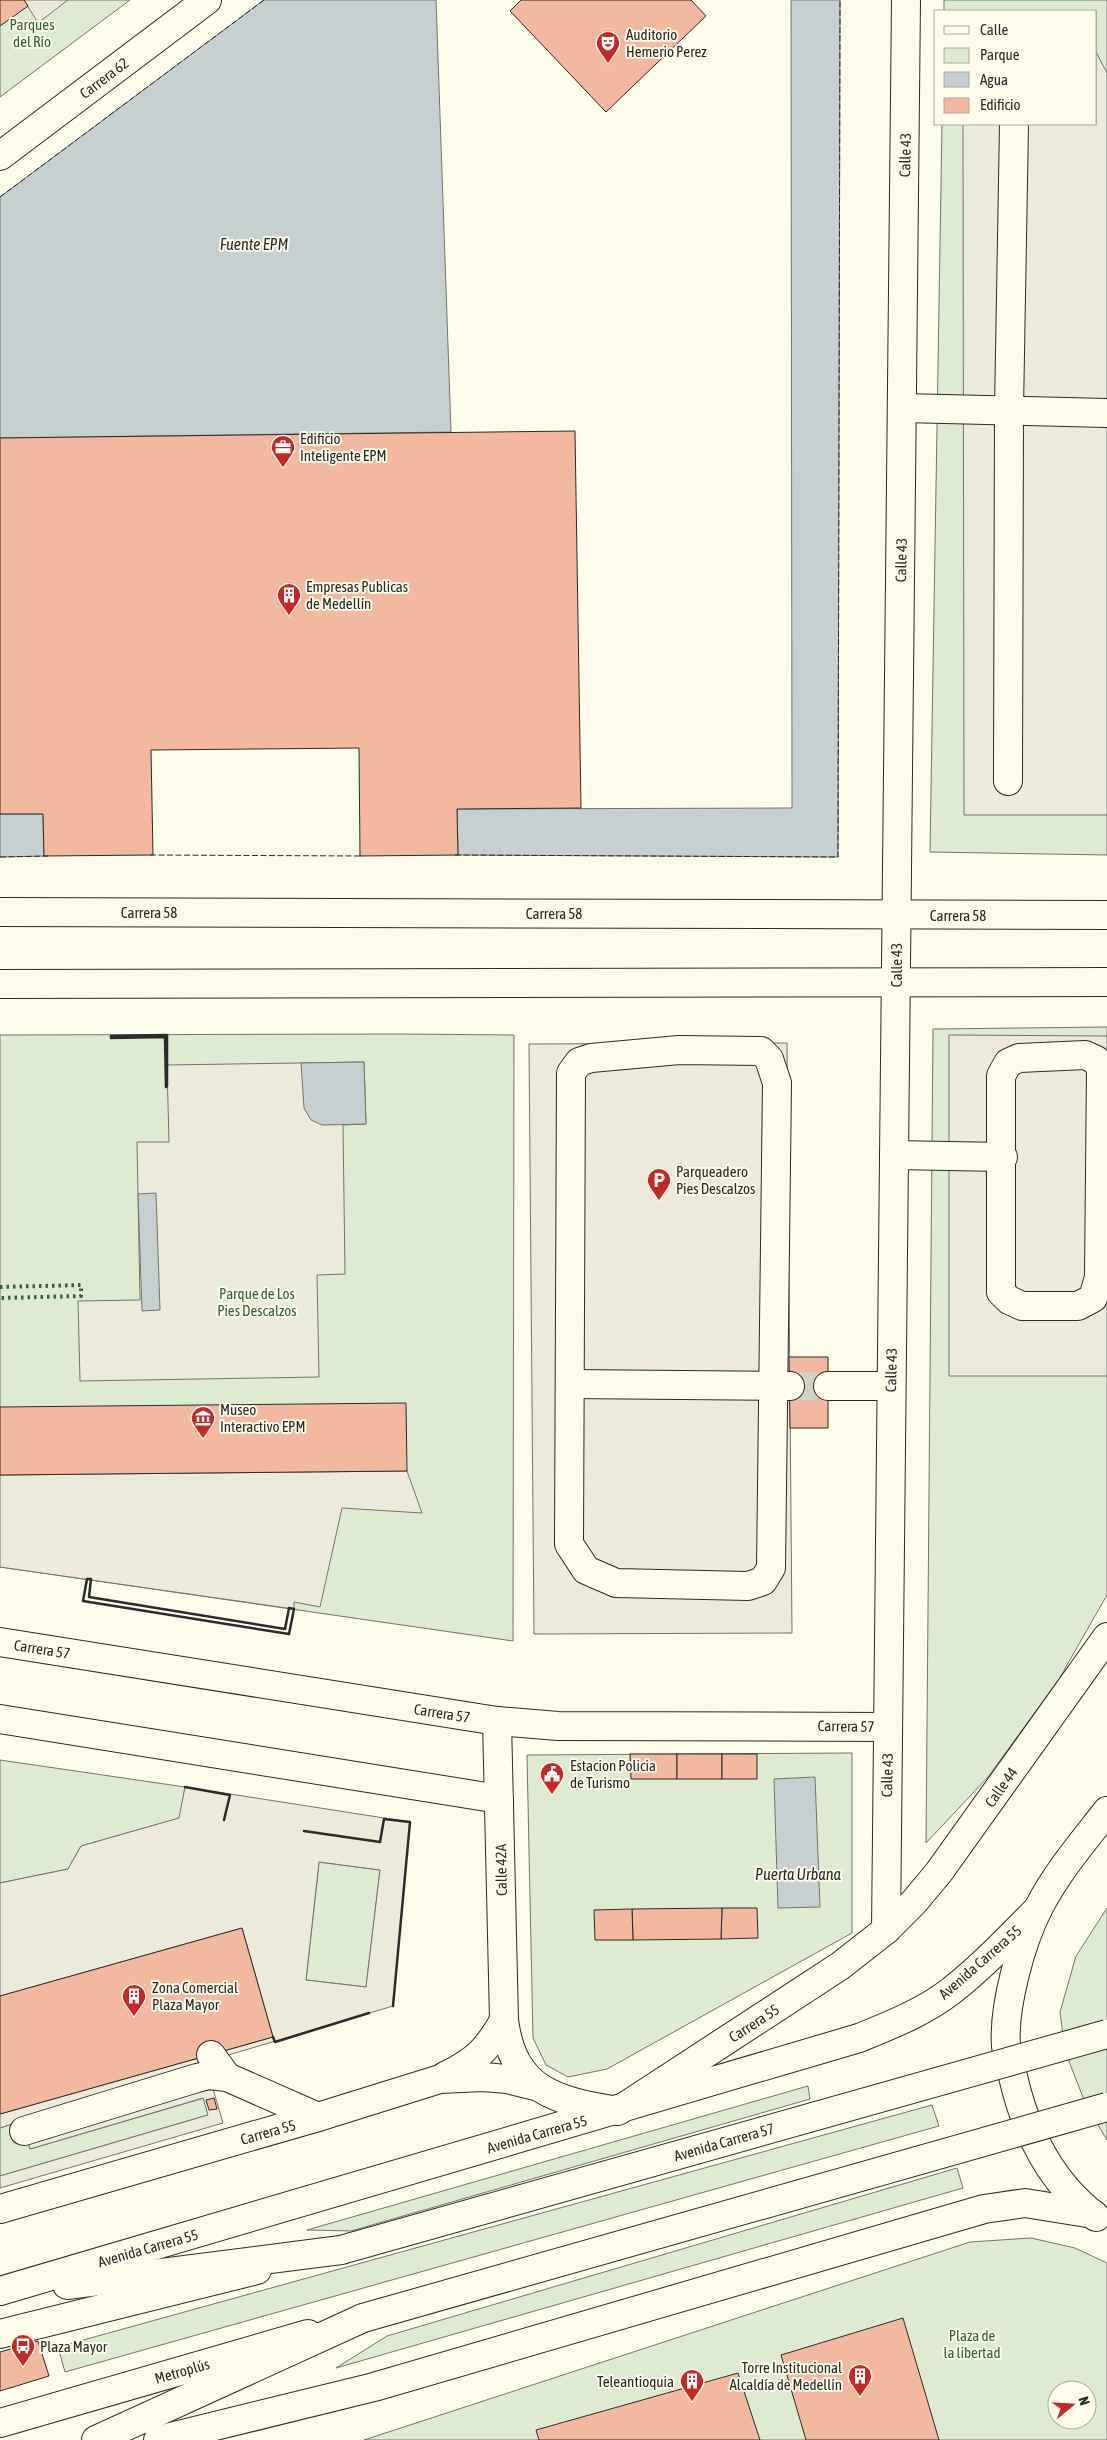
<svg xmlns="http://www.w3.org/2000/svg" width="1107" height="2440" font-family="'Asap Condensed',sans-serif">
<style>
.green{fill:#deebd1;stroke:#74746e;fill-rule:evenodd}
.parking{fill:#eceadb;stroke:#74746e;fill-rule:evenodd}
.water{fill:#c7d0d0;stroke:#74746e}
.building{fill:#f2b8a0;stroke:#2b2b2b}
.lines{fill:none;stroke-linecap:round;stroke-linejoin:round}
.minor-tunnel{stroke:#d3d1c4;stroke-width:28;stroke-dasharray:28 14;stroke-linecap:butt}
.minor-casing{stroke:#2b2b2b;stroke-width:30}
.major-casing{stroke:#2b2b2b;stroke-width:30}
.minor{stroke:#fdfbea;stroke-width:28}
.major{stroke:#fdfbea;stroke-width:28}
.major-bridge-casing{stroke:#2b2b2b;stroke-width:30;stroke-linecap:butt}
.major-bridge{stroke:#fdfbea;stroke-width:28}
.hedge{stroke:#34623c;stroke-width:4;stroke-dasharray:2.5 4;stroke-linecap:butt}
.fence{stroke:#2b2b2b;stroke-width:1;stroke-dasharray:6 2.5;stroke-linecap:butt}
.wall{stroke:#2b2b2b;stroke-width:2.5}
.labels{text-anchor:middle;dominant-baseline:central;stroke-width:4;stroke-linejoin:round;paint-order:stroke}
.park-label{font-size:15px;fill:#34623c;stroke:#fdfbea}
.poi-label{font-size:15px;fill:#2b2b2b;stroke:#fdfbea;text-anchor:start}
.street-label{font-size:15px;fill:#2b2b2b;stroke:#fdfbea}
.water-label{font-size:16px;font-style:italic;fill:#2b2b2b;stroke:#fdfbea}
</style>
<rect width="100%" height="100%" fill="#fdfbea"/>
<g class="green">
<path d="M0,0H130L0,97Z"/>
<path d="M944,0H1107V855L930,852L942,124H1096V11H944Z"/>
<path d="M1107,1027V1595L1059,1679L988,1777L926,1843L933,1029Z"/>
<path d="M401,1034L514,1035L513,1641L0,1567V1035Z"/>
<path d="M852,1753V1933L607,2069L568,2077L546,2065L533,2038L527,1755Z"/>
<path d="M0,1760L185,1787L180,1818L81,1846L68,1869L0,1883Z"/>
<path d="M319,1862L380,1870L366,1987L306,1980Z"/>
<path d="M1107,1908V2140L1086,2105L1065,2051L1060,2012L1076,1956Z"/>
<path d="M808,2086L810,2099L351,2231L307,2230Z"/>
<path d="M204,2098L208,2115L0,2176V2128L21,2121L30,2149Z"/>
<path d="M932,2105L939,2126L65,2372L58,2347Z"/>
<path d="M957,2168L963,2188L336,2368L387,2336Z"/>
<path d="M1031,2238L1075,2248L1107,2263V2440H364L970,2242ZM1057,2390H1087V2420H1057Z"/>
</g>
<g class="parking">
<path d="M24,0H68L38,23Z"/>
<path d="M1096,52L1107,73V815H964L963,124H1096Z"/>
<path d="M949,1035L1107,1036V1376H949Z"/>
<path d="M787,1043L792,1633L534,1634L529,1044Z"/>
<path d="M364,1062L366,1124L343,1125L345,1274L317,1275L319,1377L80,1381L78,1301L140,1300L137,1142H169L167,1065Z"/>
<path d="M407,1471L422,1513L342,1508L320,1607L294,1602V1609L0,1567V1475Z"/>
<path d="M185,1787L410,1822L393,2006L205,2062L223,2123L0,2188V2176L208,2115L203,2098L30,2149L21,2121L0,2128V2114L273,2037L242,1928L0,1996V1883L68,1869L81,1846L179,1818ZM319,1862L380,1870L366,1987L306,1980Z"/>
</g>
<g class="water">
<path d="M264,0H436L451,432L0,438V197Z"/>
<path d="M791,0H840L838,857L458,855L457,809L792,808Z"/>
<path d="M0,814H43L44,856L0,857Z"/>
<path d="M364,1062L366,1124L322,1125L311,1120L304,1108L301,1063Z"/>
<path d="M156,1193L160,1310L142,1311L138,1194Z"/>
<path d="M815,1777L820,1907L778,1908L774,1779Z"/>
</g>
<g class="building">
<path d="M0,0H24L28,6L0,26Z"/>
<path d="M521,0H691L706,16L606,112L510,11Z"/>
<path d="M575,431L581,808L457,809L458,855L360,856L359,748L151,750L153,855L44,856L43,814H0V438Z"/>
<path d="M789,1357H828V1428H790Z"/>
<path d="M406,1403L407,1471L0,1475V1407Z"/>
<path d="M630,1754H677V1779H631Z"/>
<rect x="677" y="1754" width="45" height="25"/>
<rect x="722" y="1754" width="35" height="25"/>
<path d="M722,1908H757L758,1938L721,1939Z"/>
<path d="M722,1908L721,1939L633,1940L632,1909Z"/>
<path d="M632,1909L633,1940H595L594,1910Z"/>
<path d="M242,1928L273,2037L0,2114V1996Z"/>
<path d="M214,2098L217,2109L209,2110L206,2100Z"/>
<path d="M903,2318L939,2440H806L781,2355Z"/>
<path d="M38,2341L49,2376L0,2391V2352Z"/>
<path d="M738,2373L760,2440H539L536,2430Z"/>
</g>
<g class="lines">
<path class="minor-tunnel" d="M790,1386H828"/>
<g class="minor-casing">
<g id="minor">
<path d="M0,156L207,0"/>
<path d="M902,408L1107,413"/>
<path d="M1008,781L1009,410L1014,124"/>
<path d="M0,912L1107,915"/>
<path d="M0,984L1107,982"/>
<path d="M679,1050L761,1051L769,1059L777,1083L771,1568L763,1581L748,1586L616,1583L586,1570L569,1544L571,1073L579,1062L591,1058Z"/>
<path d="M1085,1055L1096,1060L1101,1069L1099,1277L1093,1298L1078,1306H1022L1009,1300L1001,1292V1076L1008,1063L1019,1058Z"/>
<path d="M894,1155L1003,1157"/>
<path d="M570,1384L790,1386"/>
<path d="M828,1386H891"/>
<path d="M0,1642L497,1721L558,1726L888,1727"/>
<path d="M0,1719L499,1799"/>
<path d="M497,1721L504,2020C513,2091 556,2101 618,2111L840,1966L886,1930L914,1902L939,1872L1107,1637"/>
<path d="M886,1930L906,0"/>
<path d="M211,2055L227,2077L318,2117"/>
<path d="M445,2076C476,2061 488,2049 504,2020"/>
<path d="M24,2131L197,2078L209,2075L227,2077"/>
<path d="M0,2209L318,2117L440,2079L483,2077L507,2079L539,2087"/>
<path d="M0,2334L257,2270"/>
<path d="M0,2423L308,2334"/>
</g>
</g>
<g class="major-casing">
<g id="major">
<path d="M1096,2217C1049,2181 1024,2128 1012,2072C1010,2064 1007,2055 1006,2046C1003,2007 1021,1942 1039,1907C1057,1872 1083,1842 1107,1811"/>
<path d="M67,2285L341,2250"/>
<path d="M0,2291L859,2038C891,2025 924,2012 951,1991C983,1966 1010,1937 1038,1909"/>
<path d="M96,2440L363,2318"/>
<path d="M158,2440L374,2387L984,2209L1025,2203L1093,2214"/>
</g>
</g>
<use href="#minor" class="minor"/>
<use href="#major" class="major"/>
<g class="major-bridge-casing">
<g id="major-bridge">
<path d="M341,2250L1107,2034"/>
<path d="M363,2318L1107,2107"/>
</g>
</g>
<use href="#major-bridge" class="major-bridge"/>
<path class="hedge" d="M0,1287L81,1285V1296L0,1298"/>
<g class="fence">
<path d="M0,197L264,0"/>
<path d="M150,855L363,856"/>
<path d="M455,855L838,857L840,0"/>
<path d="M0,857L48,856"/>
</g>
<g class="wall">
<path d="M167,1035V1086L166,1087L165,1037L111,1038V1036Z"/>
<path d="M87,1579H91L89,1597L285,1629L289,1608L294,1609L289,1634L83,1601Z"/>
<path d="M185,1787L230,1795L224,1820"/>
<path d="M304,1831L380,1842L384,1819L410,1822L393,2006"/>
<path d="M273,2037L275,2042L369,2013"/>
</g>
</g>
<defs>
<g id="theatre-pin" transform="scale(1.25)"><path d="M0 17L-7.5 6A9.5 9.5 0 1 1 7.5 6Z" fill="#c62828" stroke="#fdfbea"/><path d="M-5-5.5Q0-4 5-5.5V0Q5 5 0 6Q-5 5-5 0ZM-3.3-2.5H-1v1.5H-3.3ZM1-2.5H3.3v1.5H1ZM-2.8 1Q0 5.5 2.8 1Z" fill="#fff"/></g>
<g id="office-pin" transform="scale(1.25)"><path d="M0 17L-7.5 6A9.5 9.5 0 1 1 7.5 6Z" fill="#c62828" stroke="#fdfbea"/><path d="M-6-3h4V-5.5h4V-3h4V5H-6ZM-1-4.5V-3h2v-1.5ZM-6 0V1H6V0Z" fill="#fff"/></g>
<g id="building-pin" transform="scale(1.25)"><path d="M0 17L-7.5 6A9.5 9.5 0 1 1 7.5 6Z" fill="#c62828" stroke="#fdfbea"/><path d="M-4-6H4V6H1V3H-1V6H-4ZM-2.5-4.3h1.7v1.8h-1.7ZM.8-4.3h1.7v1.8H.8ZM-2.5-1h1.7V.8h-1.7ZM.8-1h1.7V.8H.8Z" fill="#fff"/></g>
<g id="parking-pin" transform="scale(1.25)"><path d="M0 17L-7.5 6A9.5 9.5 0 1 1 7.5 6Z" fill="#c62828" stroke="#fdfbea"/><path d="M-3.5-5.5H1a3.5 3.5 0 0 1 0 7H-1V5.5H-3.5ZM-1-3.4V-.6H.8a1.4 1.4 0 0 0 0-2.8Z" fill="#fff"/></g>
<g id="museum-pin" transform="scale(1.25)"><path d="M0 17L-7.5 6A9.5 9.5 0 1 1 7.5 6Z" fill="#c62828" stroke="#fdfbea"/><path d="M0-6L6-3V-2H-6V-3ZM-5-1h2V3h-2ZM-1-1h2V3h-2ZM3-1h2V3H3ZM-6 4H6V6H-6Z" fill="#fff"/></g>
<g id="civic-pin" transform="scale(1.25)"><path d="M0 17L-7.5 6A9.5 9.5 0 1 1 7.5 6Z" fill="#c62828" stroke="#fdfbea"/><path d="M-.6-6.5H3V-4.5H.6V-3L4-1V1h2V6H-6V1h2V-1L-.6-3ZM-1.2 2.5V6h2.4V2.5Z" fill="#fff"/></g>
<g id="bus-pin" transform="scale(1.25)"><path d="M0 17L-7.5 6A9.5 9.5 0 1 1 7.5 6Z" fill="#c62828" stroke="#fdfbea"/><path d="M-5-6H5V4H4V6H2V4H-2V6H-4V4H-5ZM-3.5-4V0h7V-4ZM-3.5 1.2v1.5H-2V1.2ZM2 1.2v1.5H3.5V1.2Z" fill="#fff"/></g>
</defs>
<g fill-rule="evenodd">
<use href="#theatre-pin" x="608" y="43"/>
<use href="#office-pin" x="283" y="447"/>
<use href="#building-pin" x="289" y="595"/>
<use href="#parking-pin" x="659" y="1180"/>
<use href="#museum-pin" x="203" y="1418"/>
<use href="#civic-pin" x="552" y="1774"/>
<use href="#building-pin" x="134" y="1996"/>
<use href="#bus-pin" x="23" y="2346"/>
<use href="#building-pin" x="860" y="2376"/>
<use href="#building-pin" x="692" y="2381"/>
</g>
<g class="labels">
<g class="park-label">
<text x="32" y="24">Parques<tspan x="32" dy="17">del Río</tspan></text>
<text x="257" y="1293">Parque de Los<tspan x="257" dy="17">Pies Descalzos</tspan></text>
<text x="972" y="2335">Plaza de<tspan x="972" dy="17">la libertad</tspan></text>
</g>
<g class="poi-label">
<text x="626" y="34">Auditorio<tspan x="626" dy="17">Hemerio Perez</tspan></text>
<text x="300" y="438">Edificio<tspan x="300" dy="17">Inteligente EPM</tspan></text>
<text x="306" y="586">Empresas Publicas<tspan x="306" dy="17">de Medellín</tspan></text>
<text x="676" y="1171">Parqueadero<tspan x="676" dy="17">Pies Descalzos</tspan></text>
<text x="220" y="1409">Museo<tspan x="220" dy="17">Interactivo EPM</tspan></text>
<text x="570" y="1765">Estacion Policia<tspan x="570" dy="17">de Turismo</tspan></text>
<text x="152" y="1987">Zona Comercial<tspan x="152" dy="17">Plaza Mayor</tspan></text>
<text x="40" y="2346">Plaza Mayor</text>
<text x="842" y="2367" text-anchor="end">Torre Institucional<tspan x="842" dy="17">Alcaldía de Medellín</tspan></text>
<text x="674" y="2381" text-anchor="end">Teleantioquia</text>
</g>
<g class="street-label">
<text transform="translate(104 78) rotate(-37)">Carrera 62</text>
<text transform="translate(905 155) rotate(-89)">Calle 43</text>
<text transform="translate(901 560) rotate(-89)">Calle 43</text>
<text x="149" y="912">Carrera 58</text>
<text x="554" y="913">Carrera 58</text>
<text x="958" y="915">Carrera 58</text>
<text transform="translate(896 965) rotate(-90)">Calle 43</text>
<text transform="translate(891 1370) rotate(-89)">Calle 43</text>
<text transform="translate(42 1649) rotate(9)">Carrera 57</text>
<text transform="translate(442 1713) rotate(9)">Carrera 57</text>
<text transform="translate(846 1726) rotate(1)">Carrera 57</text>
<text transform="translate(887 1775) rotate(-89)">Calle 43</text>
<text transform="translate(1001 1787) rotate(-55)">Calle 44</text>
<text transform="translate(501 1870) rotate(-91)">Calle 42A</text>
<text transform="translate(980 1962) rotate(-41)">Avenida Carrera 55</text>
<text transform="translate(754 2023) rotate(-33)">Carrera 55</text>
<text transform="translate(268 2132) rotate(-16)">Carrera 55</text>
<text transform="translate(537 2134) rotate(-16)">Avenida Carrera 55</text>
<text transform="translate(724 2142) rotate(-16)">Avenida Carrera 57</text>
<text transform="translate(148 2248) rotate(-16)">Avenida Carrera 55</text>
<text transform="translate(182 2371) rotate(-16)">Metroplús</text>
</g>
<g class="water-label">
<text x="254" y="244">Fuente EPM</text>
<text x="798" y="1874">Puerta Urbana</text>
</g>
</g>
<rect x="934" y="10" width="162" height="115" fill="#fdfbea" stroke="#a9a89e"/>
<rect x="944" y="26" width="25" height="8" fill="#fdfbea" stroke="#a9a89e"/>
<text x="980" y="35" font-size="15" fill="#2b2b2b">Calle</text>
<rect x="944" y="48" width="25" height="15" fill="#deebd1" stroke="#a9a89e"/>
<text x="980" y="60" font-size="15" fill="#2b2b2b">Parque</text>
<rect x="944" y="72" width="25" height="15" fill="#c7d0d0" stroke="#a9a89e"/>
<text x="980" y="85" font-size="15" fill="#2b2b2b">Agua</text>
<rect x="944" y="98" width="25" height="15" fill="#f2b8a0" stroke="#a9a89e"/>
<text x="980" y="110" font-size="15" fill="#2b2b2b">Edificio</text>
<g transform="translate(1072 2405) rotate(72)"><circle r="24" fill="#fdfbea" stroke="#a9a89e"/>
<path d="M0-4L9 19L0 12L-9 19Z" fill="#c62828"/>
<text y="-8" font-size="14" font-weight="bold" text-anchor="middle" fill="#2b2b2b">N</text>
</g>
</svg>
